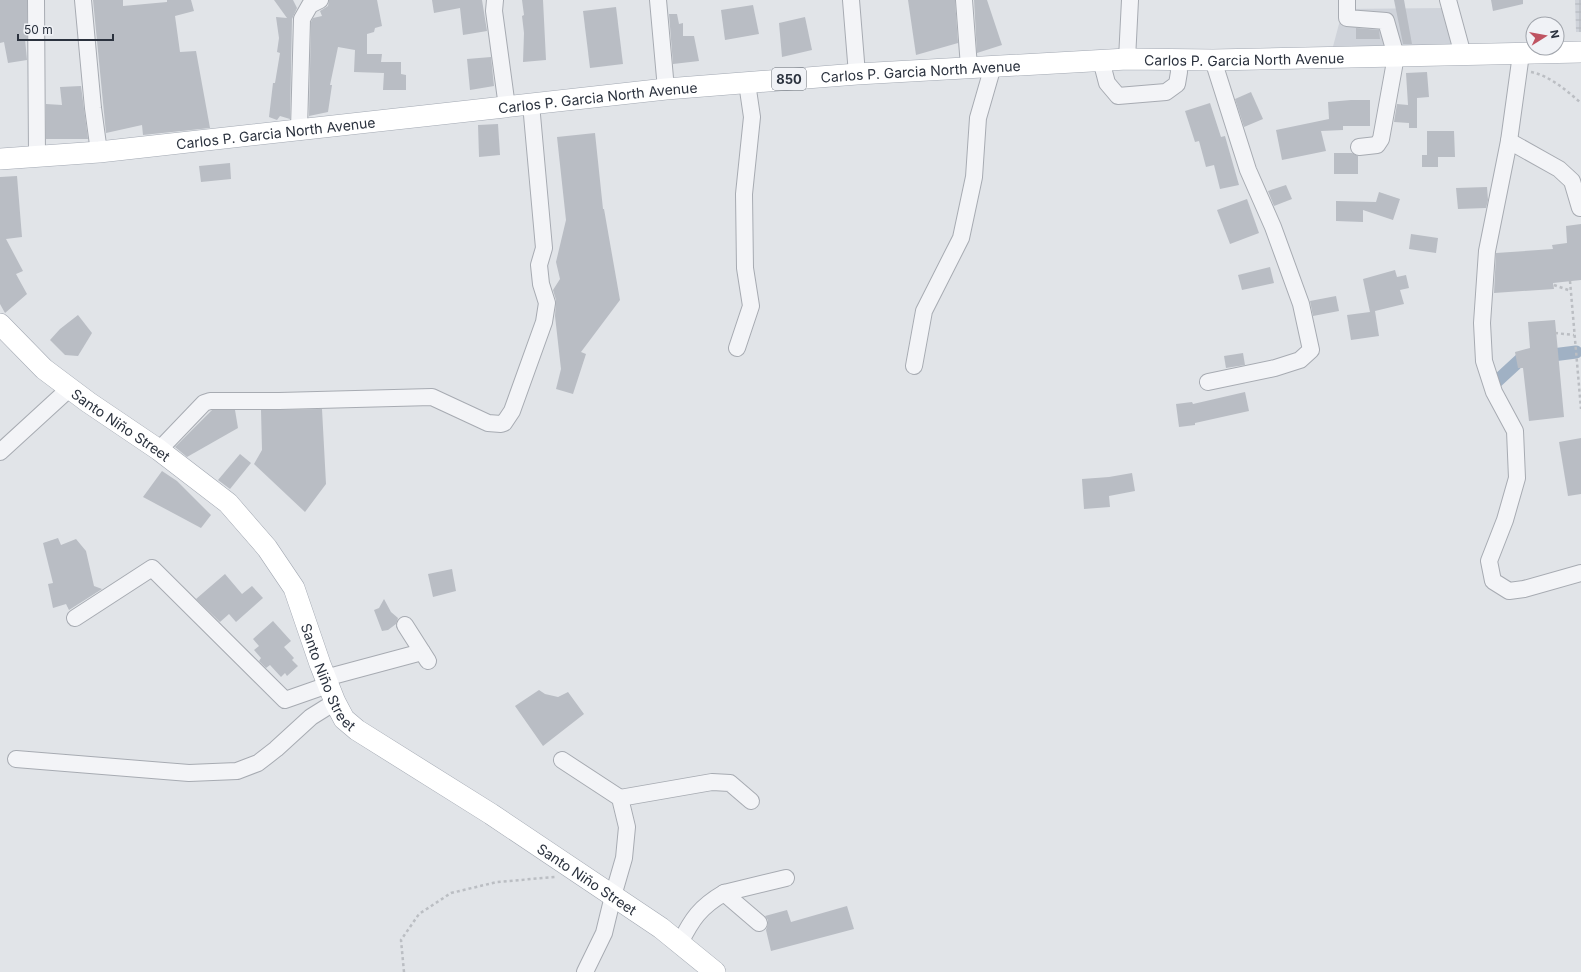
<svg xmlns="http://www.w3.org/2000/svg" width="1581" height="972" font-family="Inter,sans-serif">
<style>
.built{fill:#cfd3da}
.industrial{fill:url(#industrial-grid)}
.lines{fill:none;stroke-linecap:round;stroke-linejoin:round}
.canal{stroke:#a0b1c4;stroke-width:13}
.building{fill:#b9bdc4}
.minor-casing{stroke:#a7abb2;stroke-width:18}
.major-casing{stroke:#a2a8b2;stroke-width:22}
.path{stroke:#bbbec3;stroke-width:2.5;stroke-dasharray:3 3;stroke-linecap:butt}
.minor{stroke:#f3f4f7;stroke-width:16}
.major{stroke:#fff;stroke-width:21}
.labels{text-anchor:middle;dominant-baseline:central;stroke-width:3.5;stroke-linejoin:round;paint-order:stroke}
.shield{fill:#f0f2f6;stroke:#666c75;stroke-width:1}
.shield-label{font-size:13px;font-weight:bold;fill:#2b323e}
.street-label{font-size:14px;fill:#2b323e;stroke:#f0f2f6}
</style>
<defs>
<pattern id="industrial-grid" width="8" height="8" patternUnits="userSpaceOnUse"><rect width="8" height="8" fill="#cfd3da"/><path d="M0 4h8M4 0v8" fill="none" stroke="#b2b6bc"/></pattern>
</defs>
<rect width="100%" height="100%" fill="#e1e4e8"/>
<path class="built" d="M1444,8L1457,51L1331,54L1343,9Z"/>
<path class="industrial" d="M1575,0H1581V32H1576Z"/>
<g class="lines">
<path class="canal" d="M1496,382L1521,359L1576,352"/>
</g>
<g class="building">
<path d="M0,0H27V39H25L27,60L8,63L4,42L0,43Z"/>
<path d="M93,0H123V6L167,2V0H191L194,11L175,16L180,52L196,51L210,128L143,135L142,125L106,133Z"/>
<path d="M274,0H293L297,8L292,19L290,119L280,116L277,120L269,117L273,83H275L280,53L277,52L279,38L276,17L287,18Z"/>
<path d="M329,0H377L382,26L375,28L374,32L367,34V54H382L381,62H401V74L406,75V90H383L384,73L354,72L355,50L338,47L330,85H332L328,112L309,116L311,22L313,18L322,16L320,11L328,6Z"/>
<path d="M432,0H482L487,31L463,35L460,8L434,13Z"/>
<path d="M522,0H543L546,60L523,62L524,33L522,16L524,15Z"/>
<path d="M908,0H955L958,43L916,55Z"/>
<path d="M974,0H987L1002,45L977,53Z"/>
<path d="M1394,0H1404L1412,44H1403Z"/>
<path d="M1491,0H1523V4L1493,11Z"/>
<path d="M753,5L759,34L725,40L721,10Z"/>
<path d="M616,7L623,64L590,68L583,11Z"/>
<path d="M669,14H677L679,24L683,23V36H694L699,61L673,64Z"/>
<path d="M805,17L812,50L782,57L779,23Z"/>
<path d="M1356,28L1379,30L1380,39H1356Z"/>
<path d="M491,57L494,86L470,90L467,59Z"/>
<path d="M1427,72L1429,97L1417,98V128H1409V123L1394,122L1397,104L1408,105L1406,73Z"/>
<path d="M81,86L88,139H46V104L62,105L60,87Z"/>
<path d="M1251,92L1263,119L1244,127L1235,99Z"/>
<path d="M1351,100H1370V126H1343V130L1321,131L1326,151L1282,160L1276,130L1329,119L1328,102Z"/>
<path d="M1210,103L1221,137L1225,136L1239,185L1220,189L1214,165L1206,167L1199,141L1195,142L1185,111Z"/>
<path d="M498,124L500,155L479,157L478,125Z"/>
<path d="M1427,131H1454L1455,157H1438V167H1422V155H1427Z"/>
<path d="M595,133L603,209H604L620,300L581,352L586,354L573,394L556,389L561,369L555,316L556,300L553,290L560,279L556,262L566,220L557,137Z"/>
<path d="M1334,153H1352L1358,156V174H1334Z"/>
<path d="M230,163L231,179L201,182L199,166Z"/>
<path d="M17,176L22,237L6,239L23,271L16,274L27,294L5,313L0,304V177Z"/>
<path d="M1286,185L1292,199L1274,206L1268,191Z"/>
<path d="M1487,187L1488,200L1486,208L1458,209L1456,188Z"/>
<path d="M1379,192L1400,199L1393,220L1363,210V222L1336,221V201L1376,202Z"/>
<path d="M1247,199L1259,233L1230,244L1217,210Z"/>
<path d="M1581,224V280L1553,283L1554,289L1494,293L1496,253L1553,249L1552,245L1567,243L1566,226Z"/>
<path d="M1411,234L1438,238L1436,253L1409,249Z"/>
<path d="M1270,267L1274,283L1242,290L1238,275Z"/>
<path d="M1395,270L1397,277L1406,275L1409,288L1400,290L1404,304L1375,311L1379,336L1351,340L1347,315L1370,312L1363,279Z"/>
<path d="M1336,296L1339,311L1313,316L1310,301Z"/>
<path d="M78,315L92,333L78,356L65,355L50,340L60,329Z"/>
<path d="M1555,320L1564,417L1529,421L1523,368H1518L1515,352L1530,348L1528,322Z"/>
<path d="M1243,353L1245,365L1226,368L1224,356Z"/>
<path d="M1245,392L1249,411L1195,423V425L1179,427L1176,404L1192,402L1193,404Z"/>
<path d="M322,409L326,484L305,512L254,464L262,450L261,410Z"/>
<path d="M212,410H235L238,428L187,457L175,447Z"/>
<path d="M1581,438V494L1568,496L1559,442Z"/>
<path d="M240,454L251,463L230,489L218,480Z"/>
<path d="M162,471L177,481L211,515L201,528L143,497Z"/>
<path d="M1132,473L1135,491L1109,496L1110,507L1084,509L1082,479L1109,477Z"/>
<path d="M58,538L61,545L76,539L86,551L94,586L102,589L69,610L66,604L53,608L48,584L53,583L43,543Z"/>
<path d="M452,569L456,591L433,597L428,574Z"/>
<path d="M225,574L242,594L252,586L263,598L236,622L229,614L220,622L196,599Z"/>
<path d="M384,599L391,612L398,618L396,624L388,630L382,631L374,610L379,608Z"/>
<path d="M273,621L291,641L284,647L294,658L292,660L298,666L287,676L285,673L281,677L270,665L266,668L259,661L261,658L254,650L259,646L253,639Z"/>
<path d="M539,690L545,694L558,697L568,692L584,714L543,746L515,706Z"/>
<path d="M847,906L854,929L771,951L766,930L768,924V920L765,916L787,910L791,922Z"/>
</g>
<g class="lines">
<g class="minor-casing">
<g id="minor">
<path d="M36,0L37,156"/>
<path d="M83,0L93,108L99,152"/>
<path d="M495,0L494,11L507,107"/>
<path d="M658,0L666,89"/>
<path d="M851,0L857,74"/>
<path d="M964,0L969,67"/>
<path d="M1347,0V18L1386,21L1396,56L1381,139L1377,145L1359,147"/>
<path d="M1448,0L1463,55"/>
<path d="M1521,54L1509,141L1487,251L1482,323L1484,361L1494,392L1515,431L1517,478L1505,520L1489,561L1493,581L1509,591L1524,589L1581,573"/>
<path d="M1127,59L1130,0"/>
<path d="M1101,60L1107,83L1118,96L1166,92L1177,84L1179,72L1178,60"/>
<path d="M299,129L302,19L310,5L320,0"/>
<path d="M1509,141L1559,169L1572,181L1580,208"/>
<path d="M737,348L751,306L745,268L744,194L752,117L747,83"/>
<path d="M914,366L924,311L961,238L974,177L978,118L993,66"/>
<path d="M1208,382L1275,368L1300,360L1311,350L1301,304L1273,227L1248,170L1213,60"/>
<path d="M159,450L204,403L210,401H279L432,397L488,423L501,424L504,423L512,411L544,322L547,303L541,284L539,265L544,248L531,104"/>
<path d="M0,452L70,388"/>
<path d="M75,618L152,568L285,700L328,685"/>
<path d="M405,625L428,661"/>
<path d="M325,678L422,652"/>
<path d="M16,759L189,773L237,771L258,763L276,749L311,717L335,702"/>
<path d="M562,760L620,798L627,827L624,858L613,896L604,933L585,972"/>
<path d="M620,798L712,782L730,783L751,801"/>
<path d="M724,893L786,878"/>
<path d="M680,943C692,919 700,907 724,893L759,923"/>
</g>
</g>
<g class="major-casing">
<g id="major">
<path id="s1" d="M0,159L99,152L666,89L857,74L1127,59L1213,60L1581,52"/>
<path id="s2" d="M0,324L44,369L88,402L159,450L228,503L267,548L294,588L320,664L335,702L344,719L357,730L491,814L661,928L715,972"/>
</g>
</g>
<g class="path">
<path d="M1531,72C1550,76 1566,90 1581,103"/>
<path d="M1570,281L1581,409"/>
<path d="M1554,285L1571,291"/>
<path d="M1555,333L1574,335"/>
<path d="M404,972L401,940L419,914L451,893L497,882L555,877"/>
</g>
<use href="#minor" class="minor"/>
<use href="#major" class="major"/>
</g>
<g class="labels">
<rect class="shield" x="772" y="68" width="34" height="22" rx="3"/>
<g class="shield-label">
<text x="789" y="79">850</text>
</g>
<g class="street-label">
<text stroke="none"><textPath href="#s1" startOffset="1249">Carlos P. Garcia North Avenue</textPath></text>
<text stroke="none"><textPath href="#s1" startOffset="925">Carlos P. Garcia North Avenue</textPath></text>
<text stroke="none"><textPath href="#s1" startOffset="601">Carlos P. Garcia North Avenue</textPath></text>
<text stroke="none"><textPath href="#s1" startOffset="277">Carlos P. Garcia North Avenue</textPath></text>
<text stroke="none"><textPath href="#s2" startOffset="158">Santo Niño Street</textPath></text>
<text stroke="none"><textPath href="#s2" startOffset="494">Santo Niño Street</textPath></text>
<text stroke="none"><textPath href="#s2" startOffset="830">Santo Niño Street</textPath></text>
</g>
</g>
<g transform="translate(1545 36) rotate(79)"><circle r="19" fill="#f0f2f6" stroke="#a1a5ac"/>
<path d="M0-3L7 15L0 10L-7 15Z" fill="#bf5462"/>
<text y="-6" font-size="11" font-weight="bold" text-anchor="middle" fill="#2b323e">N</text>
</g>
<path d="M18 34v6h95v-6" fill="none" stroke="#2b323e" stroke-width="2"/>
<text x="24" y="34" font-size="12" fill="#2b323e" stroke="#f0f2f6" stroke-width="3" paint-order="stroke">50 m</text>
</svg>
